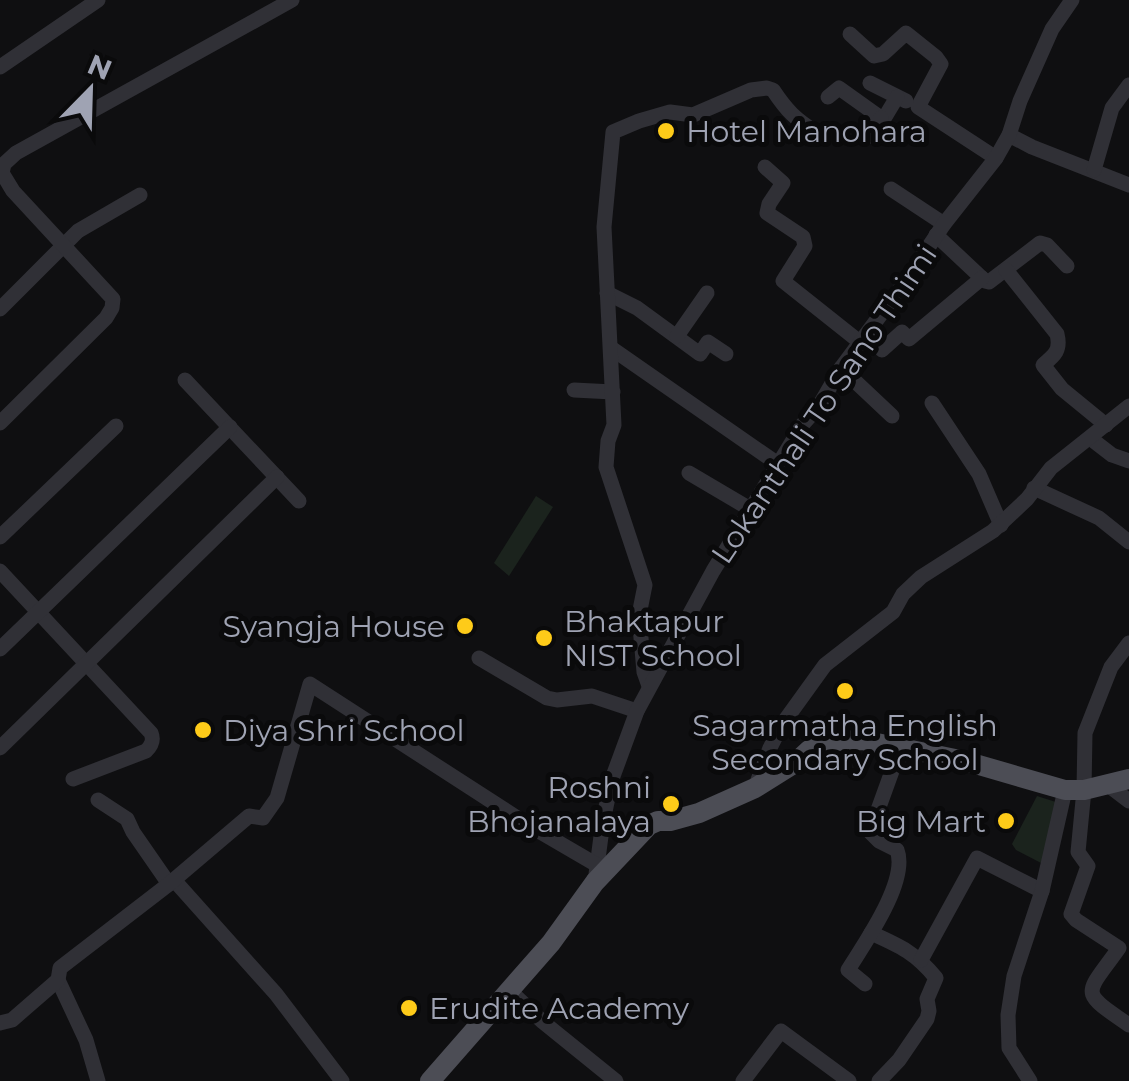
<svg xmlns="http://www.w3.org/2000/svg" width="1129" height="1081" font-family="Montserrat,sans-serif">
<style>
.green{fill:#1b231d}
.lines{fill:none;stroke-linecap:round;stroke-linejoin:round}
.minor{stroke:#303036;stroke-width:15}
.major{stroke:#4c4d55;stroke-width:20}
.poi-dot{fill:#fecb19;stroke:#0a0a0b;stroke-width:4}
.labels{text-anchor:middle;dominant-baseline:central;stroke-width:10;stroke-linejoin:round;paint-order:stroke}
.poi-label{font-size:30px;fill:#9fa3b3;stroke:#0a0a0b;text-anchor:start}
.street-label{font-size:30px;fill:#9fa3b3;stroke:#0a0a0b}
</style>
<rect width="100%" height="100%" fill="#0f0f11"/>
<g class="green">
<path d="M536,496L553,507L509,576L494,563Z"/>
<path d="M1037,796L1059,803L1043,864L1016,850L1012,844Z"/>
</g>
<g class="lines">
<g class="minor">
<path d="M850,34L874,56L883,54L906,33L936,57L941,64L918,107L996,158"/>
<path d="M0,67L98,0"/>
<path d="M870,83L906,101"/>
<path d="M828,97L839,88L881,118L885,117L897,97"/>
<path d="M1009,135L1032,147L1129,185"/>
<path d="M867,137L881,118"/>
<path d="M765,167L783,183L769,204L767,213L803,237L805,246L783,281L861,343"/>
<path d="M1094,170L1112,108L1129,85"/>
<path d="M891,189L944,224"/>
<path d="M936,235L985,281L989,282L1040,243L1047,245L1067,266"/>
<path d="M1006,270L1057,334C1061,350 1055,355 1043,365L1062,389L1106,425"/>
<path d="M607,293L637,308L700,354L708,342L726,354"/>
<path d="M0,309L78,231L140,195"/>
<path d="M677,336L707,293"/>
<path d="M611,348L778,464"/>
<path d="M882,350L902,332L909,339L982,278"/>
<path d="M841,368L892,416"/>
<path d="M185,380L299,501"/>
<path d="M574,390L613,392"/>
<path d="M932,403L979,474L1001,525"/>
<path d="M0,423L106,318L112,308L113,299L13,191L2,173L4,164L16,153L292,0"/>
<path d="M1090,438L1112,455L1129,461"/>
<path d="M689,473L750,509"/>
<path d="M1034,488L1099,518L1129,542"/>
<path d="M0,537L116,426"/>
<path d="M0,571L151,733C154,740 152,745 146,751L73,779"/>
<path d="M1129,643L1111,667L1085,733L1084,790L1078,852L1088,866L1071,914L1076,920L1119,948C1085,996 1078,990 1129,1025"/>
<path d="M0,649L230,427"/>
<path d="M479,658L547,698L557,700L592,696L637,711"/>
<path d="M649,686L644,672L639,615L645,585L606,467L608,441L614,425L604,227L613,132L639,121L670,112L693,115L751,90L767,88L773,90C787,111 795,119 817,133"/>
<path d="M0,748L277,477"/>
<path d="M1108,785L1129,801"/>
<path d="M755,788L770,748L781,726L825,665L893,612L903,594L921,577L993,531L1027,499L1051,468L1129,406"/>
<path d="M98,800L127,819L133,832L169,884"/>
<path d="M174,880L276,994L342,1081"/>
<path d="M595,882L603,821L612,779L637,711L713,571L803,424L819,406L841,368L905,282L944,224L996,158L1009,135L1020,101L1052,29L1072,0"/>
<path d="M871,933C900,946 916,953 936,978L927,999L929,1011L927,1019L899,1060L879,1081"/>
<path d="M921,960L977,858L1042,891"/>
<path d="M58,980L86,1040L98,1081"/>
<path d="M865,984L848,970C864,944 909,881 897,850L879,841L870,832L900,749"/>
<path d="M509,990L543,1022L616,1081"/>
<path d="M0,1023L12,1020L58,980L60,968L169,884L249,816L263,818L277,798L310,684L525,823L597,865"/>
<path d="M743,1081L781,1031L849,1081"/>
<path d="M1030,1081L1009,1048L1008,1015L1014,976L1042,891L1065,790"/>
</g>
<path class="major" d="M430,1081L551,943L595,882L649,825L658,821H670L699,813L755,788L795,763L809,750L836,741L862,740L965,761L1065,790H1084L1129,779"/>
</g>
<g class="poi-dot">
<circle cx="666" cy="131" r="10"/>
<circle cx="465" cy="626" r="10"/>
<circle cx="544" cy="638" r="10"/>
<circle cx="845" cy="691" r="10"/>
<circle cx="203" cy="730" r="10"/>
<circle cx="671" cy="804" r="10"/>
<circle cx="1006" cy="821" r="10"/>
<circle cx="409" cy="1008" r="10"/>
</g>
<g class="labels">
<g class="poi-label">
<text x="686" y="131">Hotel Manohara</text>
<text x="564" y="621">Bhaktapur<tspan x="564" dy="34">NIST School</tspan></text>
<text x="445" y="626" text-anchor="end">Syangja House</text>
<text x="845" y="725" text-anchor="middle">Sagarmatha English<tspan x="845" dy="34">Secondary School</tspan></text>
<text x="223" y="730">Diya Shri School</text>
<text x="651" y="787" text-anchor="end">Roshni<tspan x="651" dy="34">Bhojanalaya</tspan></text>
<text x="986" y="821" text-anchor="end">Big Mart</text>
<text x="429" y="1008">Erudite Academy</text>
</g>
<g class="street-label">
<text transform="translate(824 404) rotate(-56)">Lokanthali To Sano Thimi</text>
</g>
</g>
<g transform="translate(90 90) rotate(23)" stroke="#0a0a0b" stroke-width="8" paint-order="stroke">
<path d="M0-8L18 38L0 25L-18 38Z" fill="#9fa3b3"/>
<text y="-15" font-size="28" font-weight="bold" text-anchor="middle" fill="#9fa3b3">N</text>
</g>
</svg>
